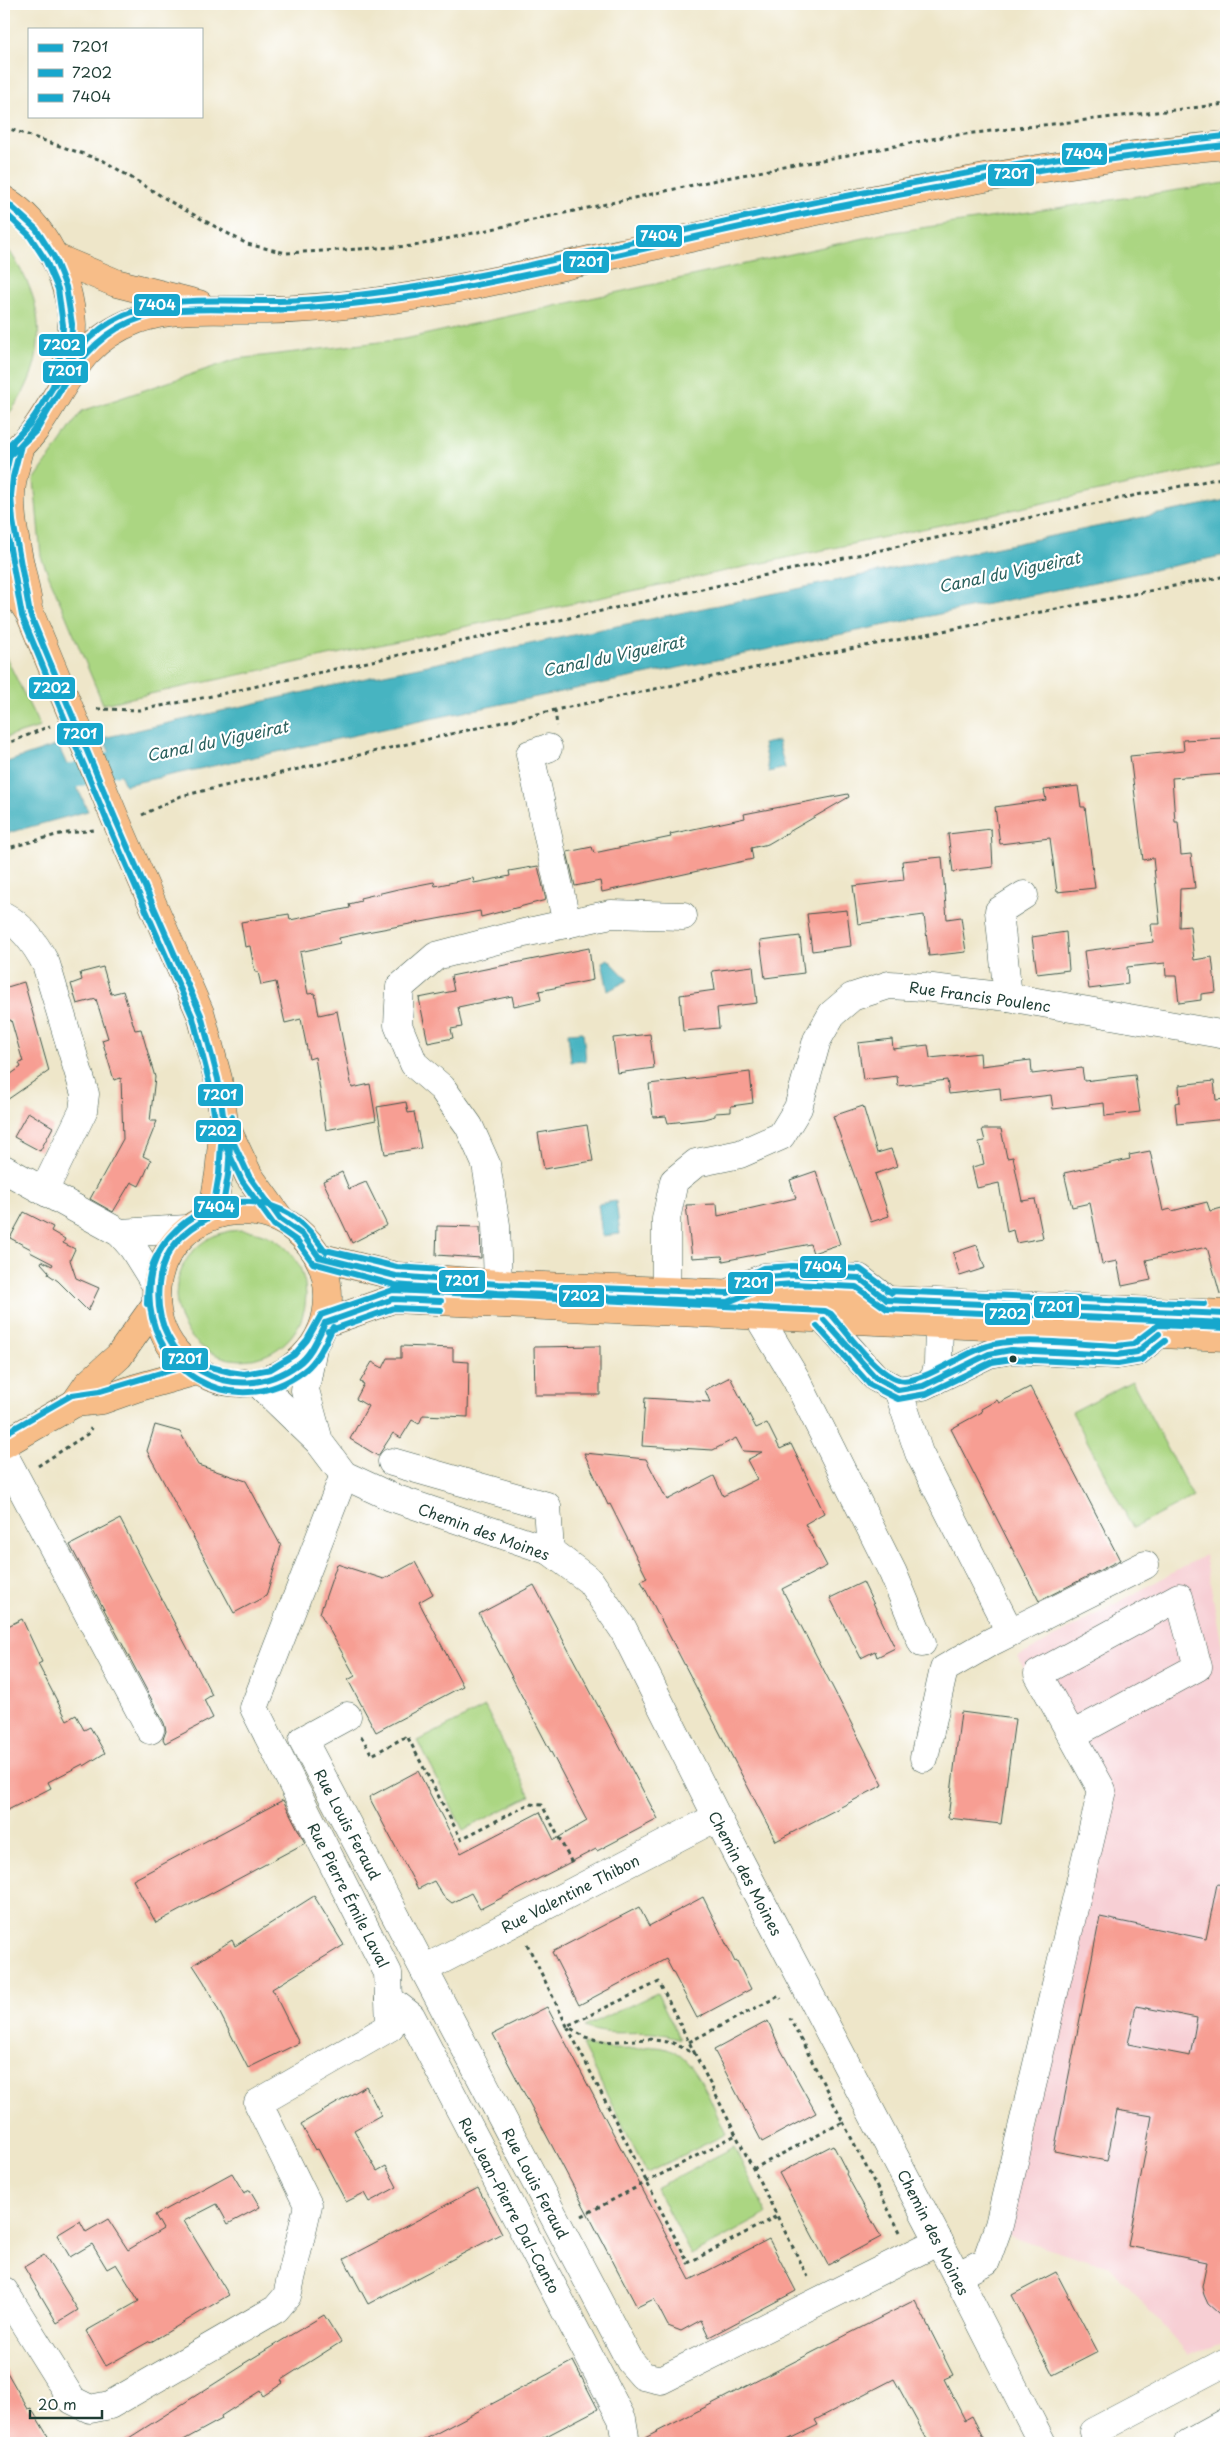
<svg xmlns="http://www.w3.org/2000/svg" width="1230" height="2447" font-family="'Playpen Sans',sans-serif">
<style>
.built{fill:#f7cfd4}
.green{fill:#abd682;stroke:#658a5b}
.water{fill:#46b4c1;stroke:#32787a}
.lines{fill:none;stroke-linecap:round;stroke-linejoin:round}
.canal{stroke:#46b4c1;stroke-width:25}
.building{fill:#f79e93;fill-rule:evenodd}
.minor-casing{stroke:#3e564a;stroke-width:29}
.major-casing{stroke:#3e564a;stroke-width:29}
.path{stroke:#3e564a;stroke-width:3;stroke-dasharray:4 4;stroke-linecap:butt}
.minor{stroke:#fff;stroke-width:28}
.major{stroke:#f7bd88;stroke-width:28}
.bus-1-casing{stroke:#fff;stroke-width:10}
.bus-2-casing{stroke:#fff;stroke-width:10}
.bus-3-casing{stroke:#fff;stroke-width:10}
.bus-1{stroke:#18a7cd;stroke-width:6}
.bus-2{stroke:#18a7cd;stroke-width:6}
.bus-3{stroke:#18a7cd;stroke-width:6}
.bus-dot{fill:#1f3d34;stroke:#fff;stroke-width:2}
.labels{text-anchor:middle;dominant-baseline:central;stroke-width:4.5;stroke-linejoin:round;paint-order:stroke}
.street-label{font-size:15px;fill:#1f3d34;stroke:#fff}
.water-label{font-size:16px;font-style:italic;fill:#2b615e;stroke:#fff}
.line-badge{stroke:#fff;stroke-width:2}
.badge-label{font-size:14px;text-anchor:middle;font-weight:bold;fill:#fff}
</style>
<rect width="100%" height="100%" fill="#fff"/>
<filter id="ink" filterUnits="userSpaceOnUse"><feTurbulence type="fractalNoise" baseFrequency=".02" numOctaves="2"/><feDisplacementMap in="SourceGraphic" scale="10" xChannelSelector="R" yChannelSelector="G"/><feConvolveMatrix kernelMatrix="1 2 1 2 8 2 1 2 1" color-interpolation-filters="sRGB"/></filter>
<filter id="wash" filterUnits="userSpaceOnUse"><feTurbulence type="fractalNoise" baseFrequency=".0096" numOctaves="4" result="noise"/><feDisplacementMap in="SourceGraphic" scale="20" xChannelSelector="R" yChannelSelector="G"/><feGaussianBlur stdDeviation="1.12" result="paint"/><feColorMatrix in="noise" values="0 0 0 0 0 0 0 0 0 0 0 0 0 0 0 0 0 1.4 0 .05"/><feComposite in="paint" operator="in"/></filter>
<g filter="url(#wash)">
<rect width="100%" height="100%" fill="#eee6c9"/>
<path class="built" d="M1205,1555L1226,1668V2342L1189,2355L1110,2267L1006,2235L1094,1803L1018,1657Z"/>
<g class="green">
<path d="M1226,183V464L103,704L41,557L34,480L82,411L237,359L405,339L887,233Z"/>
<path d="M4,246C11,251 15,260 19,267C50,316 43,377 4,419Z"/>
<path d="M4,653L40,727L4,738Z"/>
<circle cx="241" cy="1295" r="65"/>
<path d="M1132,1381L1193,1497L1133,1528L1072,1412Z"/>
<path d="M485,1707L530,1796L463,1830L418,1741Z"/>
<path d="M657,1993L680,2039C644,2025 618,2040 584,2027Z"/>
<path d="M582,2045C599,2048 615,2050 632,2049C639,2049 647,2046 655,2046C694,2046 711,2105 726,2134L647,2173Z"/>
<path d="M734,2147L767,2214L691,2255L656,2188Z"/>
</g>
<g class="water">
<path d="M1226,500V555L425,720L125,785L103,738L375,676Z"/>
<path d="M778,741L785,768L769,772L763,744Z"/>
<path d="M58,745L88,811L4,834V763Z"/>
<path d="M608,959L628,980L608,991L602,962Z"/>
<path d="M583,1032L586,1061L571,1062L568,1033Z"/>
<path d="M616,1201L620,1234L602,1236L598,1204Z"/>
</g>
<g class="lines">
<path class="canal" d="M4,797L115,763L148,755"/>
</g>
<g id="blocks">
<g class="building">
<path d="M1223,738L1226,774L1172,778L1175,822H1178L1181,855L1191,854L1195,888L1180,889L1179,927L1190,926L1194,960L1212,957L1216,992L1201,994V1000L1179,1003L1176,976H1166L1165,963L1127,967L1128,984L1089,989L1084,951L1153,942L1151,924H1160L1153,858L1143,860L1130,756L1184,751L1183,740Z"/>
<path d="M1078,786L1081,807H1085L1095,888L1057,892L1050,838L1000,844L995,807L1046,800L1044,790Z"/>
<path d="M848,794L849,797L768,844L751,848L753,859L602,892L600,881L575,886L567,852L592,847L594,853L671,837L670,834L745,818L744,814Z"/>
<path d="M991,829L993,867L953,872L948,834Z"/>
<path d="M942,857L947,919L961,917L966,952L929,956L924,915L858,924L853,886L904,880L902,861Z"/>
<path d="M538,866L546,900L481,917L480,911L367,932L339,938L340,943L300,952L308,994L315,993L319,1015L337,1011L352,1088L370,1084L376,1120L326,1130L315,1057L309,1059L301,1019L285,1023L276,982L261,985L258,972H255L250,946L245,947L241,922L289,914L290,920L350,908L349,904L361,901L360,898L398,889L434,882L435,886L473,878L474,883L510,876L509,871Z"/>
<path d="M847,910L851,946L812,951L807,914Z"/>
<path d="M1066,932L1069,970L1037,974L1032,937Z"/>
<path d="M800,936L804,973L765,978L760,941Z"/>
<path d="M589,948L593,980L539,991L541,1000L514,1006L512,996L458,1007L462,1027L451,1029L453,1038L428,1043L419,998L454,991L451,976Z"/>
<path d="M753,966L757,1003L717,1008L719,1028L683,1031L680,995L715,990L712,971Z"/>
<path d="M103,967L111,994L123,991L135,1030L141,1029L155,1077L150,1121H157L143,1156L151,1160L145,1174L139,1186L131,1182L113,1212L90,1199L123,1139L121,1078L114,1080L102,1040L108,1038L96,999L77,1004L71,984L82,980L80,973Z"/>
<path d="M24,982L49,1071L4,1102V1079L21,1067L19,1063L23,1062L11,1020L4,1022V988Z"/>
<path d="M650,1034L654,1068L617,1073L613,1038Z"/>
<path d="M892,1039L893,1049L928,1045L930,1058L980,1053L981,1066L1031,1060L1032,1074L1082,1068L1084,1081L1135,1075L1140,1112L1105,1116L1104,1103L1053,1109L1051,1095L1001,1101L1000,1088L949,1094L947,1080L898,1086L897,1076L863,1080L858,1043Z"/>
<path d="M750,1072L753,1103L731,1106V1112L715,1113V1116L704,1119L668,1123L666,1116L653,1117L649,1084Z"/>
<path d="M1214,1081L1216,1100L1226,1099V1119L1177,1124L1175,1103L1180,1102L1179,1085Z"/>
<path d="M406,1102L408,1113L414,1112L421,1148L385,1154L377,1107Z"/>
<path d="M863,1106L877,1153L891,1149L897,1166L875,1174L889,1216L871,1222L833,1116Z"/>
<path d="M28,1112L53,1127L40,1151L14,1137Z"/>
<path d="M587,1125L593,1161L544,1169L538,1133Z"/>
<path d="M982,1129H1001L1007,1158L1013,1157L1022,1201L1035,1199L1043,1238L1016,1243L1013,1230L1007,1232L999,1183L977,1188L972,1167L984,1164L979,1142L985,1141Z"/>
<path d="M1150,1151L1163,1211L1171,1209L1172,1211L1207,1202L1210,1211L1226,1207V1293L1220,1294L1207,1247L1146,1260L1151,1280L1122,1286L1117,1261L1102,1264L1090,1203L1072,1207L1064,1173L1130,1159L1129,1155Z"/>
<path d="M816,1171L840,1244L813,1253L810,1244L723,1261L722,1256L692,1258L686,1205L717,1204L718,1216L796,1198L790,1180Z"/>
<path d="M342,1172L349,1189L366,1182L387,1225L352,1243L323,1181Z"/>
<path d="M24,1212L53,1227L51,1231L65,1239L63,1243L75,1249L70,1260L76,1278L99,1288L88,1311L58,1281L48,1274L49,1272L41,1263L42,1261L52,1266L53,1264L30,1252L31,1249L10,1238Z"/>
<path d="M437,1226L480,1227L481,1258L436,1255Z"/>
<path d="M977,1245L985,1268L960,1276L953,1253Z"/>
<path d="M401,1346L453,1348V1361L469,1362L468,1417L423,1415L419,1424L412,1420L401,1438L393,1433L378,1456L350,1439L368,1406L356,1399L364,1384L360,1382L372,1362L383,1368L388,1358H401Z"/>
<path d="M600,1346V1395H535L534,1347Z"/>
<path d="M730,1377L756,1428L767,1423L780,1449L791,1444L824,1513L805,1524L827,1566L782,1589L883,1785L776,1841L641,1581L647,1578L610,1504L608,1505L584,1453L646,1459L667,1500L714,1476L723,1496L757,1479L747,1460L762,1452L743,1451L736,1438L713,1450L642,1446L645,1398L710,1402L705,1390Z"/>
<path d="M1030,1387L1120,1560L1039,1601L951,1429L982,1412L981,1409L997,1400L999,1403Z"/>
<path d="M155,1425L180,1432L198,1465L246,1481L281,1546L266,1596L234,1613L147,1451Z"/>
<path d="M120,1519L212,1695L204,1700L213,1718L165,1743L163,1739L166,1731L164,1723L70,1545Z"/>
<path d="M415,1562L433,1594L419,1602L463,1686L376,1732L348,1680L355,1676L320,1613L337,1564L384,1579Z"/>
<path d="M863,1582L895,1648L877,1657L875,1651L861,1658L830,1598Z"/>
<path d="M534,1585L658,1819L597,1851L596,1849L480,1909L471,1893L452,1903L443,1896L434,1881L418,1889L369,1797L418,1771L461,1853L540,1812L554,1840L587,1821L479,1614Z"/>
<path d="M22,1619L42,1662L38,1664L67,1720L76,1715L84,1730L90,1727L105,1753L84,1766L83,1764L48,1782L51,1788L4,1812V1628Z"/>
<path d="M961,1712L1015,1719L1001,1824L948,1818Z"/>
<path d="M283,1800L305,1843L156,1923L133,1880Z"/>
<path d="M1217,1884L1226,1885V2320L1208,2304L1204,2295L1202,2287L1207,2262L1128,2246L1152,2116L1117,2110L1107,2161L1054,2151L1100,1917L1206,1939ZM1136,2006L1197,2018L1190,2056L1128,2044Z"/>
<path d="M314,1896L344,1945L272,1989L299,2043L248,2068L204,1982L193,1965L232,1940L235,1946Z"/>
<path d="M703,1897L735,1962L737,1961L751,1989L697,2018L666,1959L579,2005L552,1952L639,1907L649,1926Z"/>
<path d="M547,2007L690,2280L769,2239L796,2291L709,2337L701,2320L681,2331L668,2326L654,2299L637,2307L493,2034Z"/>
<path d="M768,2021L781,2050L816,2113L762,2142L714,2050Z"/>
<path d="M366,2086L381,2115L354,2130L377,2171L386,2166L397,2187L369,2202L364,2193L346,2202L318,2149L315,2150L301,2124Z"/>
<path d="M833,2145L847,2172L846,2174L881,2237L828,2265L779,2173Z"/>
<path d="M232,2173L244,2193L250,2190L260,2207L228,2224L217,2204L184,2221L229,2295L151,2342L150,2341L106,2366L86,2331L139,2301L116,2264L107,2269L92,2244L70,2257L57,2235L80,2221L86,2232L108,2219L128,2250L163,2229L155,2215Z"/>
<path d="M478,2188L502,2233L368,2304L344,2259Z"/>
<path d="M44,2255L78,2310L57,2323L24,2267Z"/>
<path d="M1056,2272L1098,2352L1053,2375L1012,2295Z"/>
<path d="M915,2300L953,2375L944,2379L965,2420L972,2416L986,2443H929L894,2379L815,2420L818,2425L781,2443H641V2440Z"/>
<path d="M324,2315L341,2342L281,2380L283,2383L263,2396L260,2391L221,2416L222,2419L178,2443H121L244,2365L243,2364Z"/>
<path d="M573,2361L598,2409L533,2443H418Z"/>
<path d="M4,2367L28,2409L31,2408L52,2443H4Z"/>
</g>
</g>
</g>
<g filter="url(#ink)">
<use href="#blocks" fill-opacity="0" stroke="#3e564a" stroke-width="1"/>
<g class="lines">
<g class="minor-casing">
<g id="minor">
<path d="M548,748L530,754L567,924"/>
<path d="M4,916C23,926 36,945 46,964L85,1094L83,1111L44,1191"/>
<path d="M1008,997L999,911L1024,895"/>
<path d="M4,1169L120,1233L133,1248L156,1285"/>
<path d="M120,1233L187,1229"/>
<path d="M498,1284L496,1225L486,1164L469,1126L442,1088L414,1064L398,1025L400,987L436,956L524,933L611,914L683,916"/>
<path d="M666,1291V1219L674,1181L696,1163L740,1154L781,1136L798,1108L817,1040L832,1014L852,997L889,985L924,987L1008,997L1226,1035"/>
<path d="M728,1293L765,1277L802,1275L859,1278L887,1300"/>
<path d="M758,1316L796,1379L893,1573L922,1643"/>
<path d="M824,1320L876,1378L898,1390L923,1386L989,1354L1011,1350L1117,1355L1137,1352L1159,1334"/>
<path d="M313,1347L305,1390L319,1441"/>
<path d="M934,1381L938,1364L939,1324"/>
<path d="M257,1382L319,1442L344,1475L391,1497L550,1551L590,1581L623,1629L717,1817L957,2276L1042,2443"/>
<path d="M898,1390L919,1453L1010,1632"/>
<path d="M4,1455L150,1730"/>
<path d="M392,1462L547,1506L550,1551"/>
<path d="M347,1716L303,1740L630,2361L643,2376L661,2380L939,2241"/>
<path d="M924,1758L944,1669L989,1643L1145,1565"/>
<path d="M424,1969L717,1817"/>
<path d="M389,1999L411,2016L622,2419L626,2443"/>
<path d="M957,2276L986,2261L999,2225L1102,1790L1038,1674L1179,1597L1198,1667L1072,1735"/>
<path d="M4,2291L72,2400L90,2409L110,2405L276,2309L287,2296L308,2205L258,2103L390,2027L388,1973L254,1708L344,1475"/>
<path d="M1097,2443L1093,2432L1226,2362"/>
<path d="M1188,2443L1226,2422"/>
</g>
</g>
<g class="major-casing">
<g id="major">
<path d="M4,200C45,224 70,278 72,325C72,343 68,360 63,378"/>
<path d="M54,257L116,283L199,304"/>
<path d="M21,445C17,462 11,478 11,495C10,529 22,569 28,603"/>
<path d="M4,460C44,434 56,386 87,352C100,338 118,327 136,320C177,305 224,311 266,310C325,309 383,302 442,291C502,281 561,266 621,253C821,210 1022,163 1226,145"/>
<path d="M4,574L30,614L115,818L201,1015L218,1079L224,1122L219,1174L212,1216"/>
<path d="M224,1123L249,1176L280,1219"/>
<circle cx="242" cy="1297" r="86"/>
<path d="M319,1257L396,1276L498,1284L1226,1314"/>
<path d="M325,1323L393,1299L1226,1337"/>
<path d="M75,1403L88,1384L119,1356L156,1304"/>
<path d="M4,1444L75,1403L102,1400L136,1388L197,1371"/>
</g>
</g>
<g class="path">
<path d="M4,127L104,161L176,205L247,244L286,253L414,246L716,180L948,136L1226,104"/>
<path d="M97,709L140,710L207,697L1078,507L1226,477"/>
<path d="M555,710L557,726"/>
<path d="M4,745L50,726"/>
<path d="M142,815L181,796L555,710L783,662L1226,576"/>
<path d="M4,849L60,834L94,830"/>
<path d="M38,1466L89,1433L91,1428"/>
<path d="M361,1736L372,1755L407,1736L461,1839L529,1804L542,1805L573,1865"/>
<path d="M527,1944L567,2026L585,2037L606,2042L649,2039L673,2043L695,2054L808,2277"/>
<path d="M689,2042L779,1996L781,1999"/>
<path d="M695,2054L659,1982L567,2026L688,2263L777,2216"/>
<path d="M843,2122L900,2232"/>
<path d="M753,2169L843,2122L790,2018"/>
<path d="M582,2216L736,2135"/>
</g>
<use href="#minor" class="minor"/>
<use href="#major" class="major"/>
<g class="bus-1-casing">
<g id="bus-1">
<path d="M4,200L36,229L54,257L66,287L72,324L71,349L61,389L37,430L21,445L13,477L11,496L13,521L30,614L115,818L201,1015L218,1079L224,1122L249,1176L280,1219L303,1235L319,1257"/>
<path d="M4,460C56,420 66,350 130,322C174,303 226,311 273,310C321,308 368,303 416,296C534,276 651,246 768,221C920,189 1072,161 1226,145"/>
<path d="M212,1216L219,1174L223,1116"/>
<path d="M212,1216C183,1231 162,1250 159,1284C150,1363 234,1411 298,1364C311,1355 318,1337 325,1323"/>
<path d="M319,1257L396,1276L498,1284L728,1293L765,1277L793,1275L859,1278L887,1300"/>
<path d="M887,1300L1226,1314"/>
<path d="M824,1320L876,1378L898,1390L923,1386L989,1354L1011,1350L1117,1355L1137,1352L1159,1334"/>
<path d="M325,1323L393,1299L441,1301"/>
</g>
</g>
<g class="bus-2-casing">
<g id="bus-2">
<path d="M4,212L29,235L46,261L58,289L63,325L62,348L53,386L30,424L13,441L4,481"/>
<path d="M4,515L22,616L107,821L193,1018L209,1081L216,1126L242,1181L274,1225L297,1241L313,1263L395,1285L498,1293L728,1302L767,1286L793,1284L856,1287L887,1309L1226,1323"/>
<path d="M208,1208C177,1224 154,1246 150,1282C141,1369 233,1425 304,1371C318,1360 326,1342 333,1327"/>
<path d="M221,1217L228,1175L232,1117"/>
<path d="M817,1326L870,1385L898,1399L926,1394L992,1362L1012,1359L1118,1364L1141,1360L1165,1341"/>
<path d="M328,1331L394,1308L441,1310"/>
</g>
</g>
<g class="bus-3-casing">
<g id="bus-3">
<path d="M4,449C55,409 58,345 124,315C172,294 228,302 279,301C325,300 371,294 416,287C534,267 650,237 768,212C919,180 1071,153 1225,136"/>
<path d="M321,1249L397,1267L442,1270"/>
<path d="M748,1275L763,1268L792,1266L860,1269L892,1293"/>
<path d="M887,1291L1204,1304"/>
<path d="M147,1304C147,1289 148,1273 155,1259C179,1211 240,1185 289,1214C304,1223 315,1237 326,1252"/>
<path d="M4,1434L72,1395L100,1391L195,1363L230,1372L244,1374L271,1369L294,1355L307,1340L321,1315L393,1290L825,1311L831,1314C847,1332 876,1374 899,1380C919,1386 965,1352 987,1346C1018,1336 1082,1345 1117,1346L1133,1344L1158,1325L1226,1328"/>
</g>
</g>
<use href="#bus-1" class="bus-1"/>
<use href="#bus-2" class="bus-2"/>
<use href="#bus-3" class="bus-3"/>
</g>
</g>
<circle class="bus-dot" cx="1013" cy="1359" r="4.5"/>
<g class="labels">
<g class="street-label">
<text transform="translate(980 996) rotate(8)">Rue Francis Poulenc</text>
<text transform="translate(484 1531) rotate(20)">Chemin des Moines</text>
<text transform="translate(348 1824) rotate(62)">Rue Louis Feraud</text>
<text transform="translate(746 1873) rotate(62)">Chemin des Moines</text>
<text transform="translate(570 1893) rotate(-27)">Rue Valentine Thibon</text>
<text transform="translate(349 1895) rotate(63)">Rue Pierre Émile Laval</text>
<text transform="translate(536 2183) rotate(62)">Rue Louis Feraud</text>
<text transform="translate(510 2205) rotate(62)">Rue Jean-Pierre Dal-Canto</text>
<text transform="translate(934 2232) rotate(63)">Chemin des Moines</text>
</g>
<g class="water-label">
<text transform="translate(1009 571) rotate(-12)">Canal du Vigueirat</text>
<text transform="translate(613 655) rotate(-12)">Canal du Vigueirat</text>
<text transform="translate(217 740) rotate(-12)">Canal du Vigueirat</text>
</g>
</g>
<g class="line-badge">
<rect x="1061" y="142" width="47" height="24" rx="5" fill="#18a7cd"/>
<rect x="987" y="163" width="48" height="24" rx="5" fill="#18a7cd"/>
<rect x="635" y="224" width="48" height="24" rx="5" fill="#18a7cd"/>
<rect x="562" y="250" width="48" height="24" rx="5" fill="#18a7cd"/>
<rect x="133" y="293" width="48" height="24" rx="5" fill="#18a7cd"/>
<rect x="38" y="333" width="48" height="24" rx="5" fill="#18a7cd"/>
<rect x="42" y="360" width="47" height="24" rx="5" fill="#18a7cd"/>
<rect x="28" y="676" width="48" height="24" rx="5" fill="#18a7cd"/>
<rect x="56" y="722" width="48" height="24" rx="5" fill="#18a7cd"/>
<rect x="197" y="1083" width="47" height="24" rx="5" fill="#18a7cd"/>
<rect x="195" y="1119" width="47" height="24" rx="5" fill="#18a7cd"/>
<rect x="193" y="1195" width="47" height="24" rx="5" fill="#18a7cd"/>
<rect x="799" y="1255" width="48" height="24" rx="5" fill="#18a7cd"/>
<rect x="438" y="1269" width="48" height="24" rx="5" fill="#18a7cd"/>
<rect x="727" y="1271" width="47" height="24" rx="5" fill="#18a7cd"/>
<rect x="558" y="1284" width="47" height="24" rx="5" fill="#18a7cd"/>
<rect x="1033" y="1295" width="47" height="24" rx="5" fill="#18a7cd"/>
<rect x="984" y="1302" width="47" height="24" rx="5" fill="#18a7cd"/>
<rect x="161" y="1347" width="48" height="24" rx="5" fill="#18a7cd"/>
</g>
<g class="badge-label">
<text x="1084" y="159">7404</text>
<text x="1011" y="179">7201</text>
<text x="659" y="241">7404</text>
<text x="586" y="267">7201</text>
<text x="157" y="310">7404</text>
<text x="62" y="350">7202</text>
<text x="65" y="376">7201</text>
<text x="52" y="693">7202</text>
<text x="80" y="739">7201</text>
<text x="220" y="1100">7201</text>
<text x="218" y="1136">7202</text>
<text x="216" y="1212">7404</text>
<text x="823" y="1272">7404</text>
<text x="462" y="1286">7201</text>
<text x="751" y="1288">7201</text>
<text x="581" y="1301">7202</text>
<text x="1056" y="1312">7201</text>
<text x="1008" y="1319">7202</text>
<text x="185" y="1364">7201</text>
</g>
<rect width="1230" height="2447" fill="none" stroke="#fff" stroke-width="20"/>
<rect x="28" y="28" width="175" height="90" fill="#ffffff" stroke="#a5b1ae"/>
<rect x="38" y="44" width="25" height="8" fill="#18a7cd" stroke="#a5b1ae"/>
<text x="72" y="52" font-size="15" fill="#1f3d34">7201</text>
<rect x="38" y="69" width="25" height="8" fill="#18a7cd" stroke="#a5b1ae"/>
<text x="72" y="78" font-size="15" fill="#1f3d34">7202</text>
<rect x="38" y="94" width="25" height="8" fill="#18a7cd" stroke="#a5b1ae"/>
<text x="72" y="102" font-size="15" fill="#1f3d34">7404</text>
<path d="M30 2410v8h72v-8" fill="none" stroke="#1f3d34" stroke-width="2.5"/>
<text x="38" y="2410" font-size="15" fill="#1f3d34" stroke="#ffffff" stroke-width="4" paint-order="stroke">20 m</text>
</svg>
